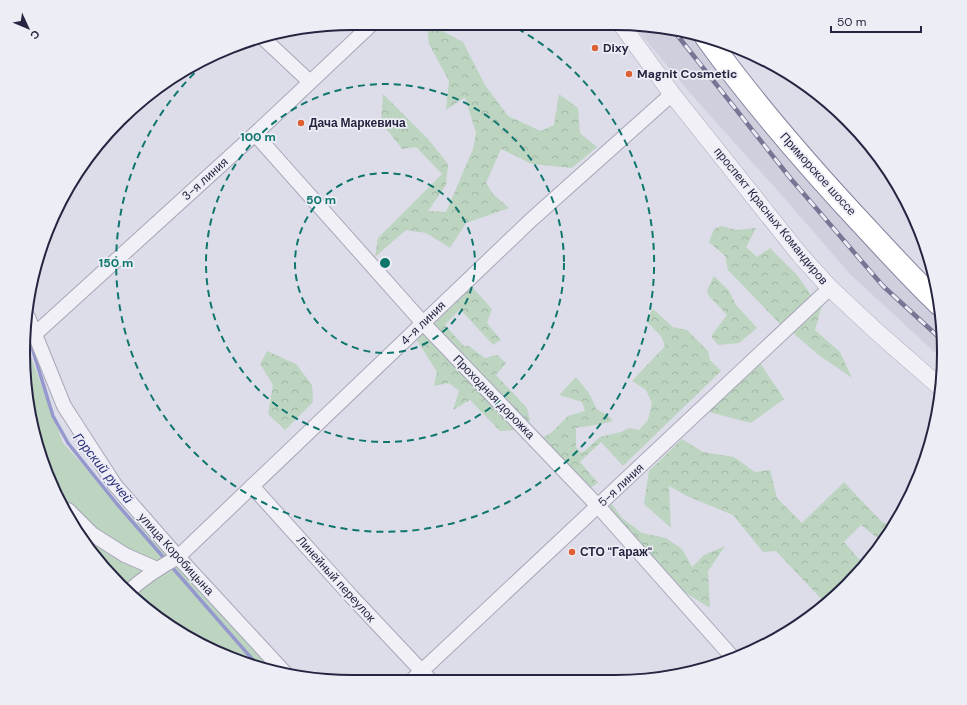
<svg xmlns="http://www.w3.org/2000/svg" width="967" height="705" font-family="'DM Sans',sans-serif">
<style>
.built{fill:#cfcfde}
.forest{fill:url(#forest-crowns)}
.green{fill:#bdd4c1}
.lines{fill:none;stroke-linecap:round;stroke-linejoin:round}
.stream{stroke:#9498cd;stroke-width:3.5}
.minor-casing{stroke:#a6a6b7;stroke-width:16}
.tertiary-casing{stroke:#a6a6b7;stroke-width:18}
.trunk-casing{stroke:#8483a1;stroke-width:24}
.minor{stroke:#f1f0f7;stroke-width:14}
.tertiary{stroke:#f1f0f7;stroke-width:17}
.trunk{stroke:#fff;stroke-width:22}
.rail-casing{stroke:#767594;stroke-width:4.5}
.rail{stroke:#ededf6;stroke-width:3;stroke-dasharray:9;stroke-linecap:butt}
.ring{fill:none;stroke:#0f766e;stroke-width:2;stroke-dasharray:7 5}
.poi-dot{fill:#dc6034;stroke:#ededf6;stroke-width:1.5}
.labels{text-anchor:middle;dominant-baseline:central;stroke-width:3.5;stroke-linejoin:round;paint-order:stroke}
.poi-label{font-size:12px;font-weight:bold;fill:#262541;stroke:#ededf6;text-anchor:start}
.street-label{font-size:12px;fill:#262541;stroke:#ededf6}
.water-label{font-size:13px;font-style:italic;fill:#2b2e79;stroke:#ededf6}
.rim{fill:none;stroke:#262541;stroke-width:2}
.centre{fill:#0f766e;stroke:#ededf6;stroke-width:2}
.ring-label{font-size:12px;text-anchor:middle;font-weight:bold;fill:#0f766e;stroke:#ededf6;stroke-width:3.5;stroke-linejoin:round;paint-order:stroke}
</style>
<defs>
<pattern id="forest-crowns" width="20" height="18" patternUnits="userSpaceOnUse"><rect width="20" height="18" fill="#bdd4c1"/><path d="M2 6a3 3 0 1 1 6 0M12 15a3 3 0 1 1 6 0" fill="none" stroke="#a2b6a7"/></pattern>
</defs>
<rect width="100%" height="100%" fill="#dddde9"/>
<path class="built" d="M634,26L696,34L717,64L915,290L941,315L943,331L942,359L851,275L778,191L689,92Z"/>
<g class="forest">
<path d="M427,23L463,42L485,85L508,116L541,131L554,125L559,94L578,108L580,133L597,147L572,168L532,164L501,149L486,183L493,194L509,208L466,223L450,248L426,233L406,230L375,257L378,238L442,174L416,147L402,149L381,122L383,94L428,139L448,164L446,185L428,211L446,212L473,149L476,133L465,97L446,110L449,81L429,44Z"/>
<path d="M721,226L737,230L756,228L746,247L757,257L770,248L797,275L811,295L782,326L728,270L725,256L709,242L714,229Z"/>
<path d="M714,276L729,291L736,305L757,328L739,343L718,345L711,336L727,315L709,296L707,290Z"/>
<path d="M472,287L492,309L487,323L501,340L493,345L460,309L445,325L464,346H469L485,358L497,355L506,363L496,375L527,408L530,420L526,425L431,327Z"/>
<path d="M822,305L815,330L840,352L852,378L820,356L793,333Z"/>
<path d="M653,309L673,327L687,330L708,351L710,360L721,371L623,466L601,442L580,462L598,483L587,490L540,439L551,433L568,416L585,411L582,402L559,395L576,377L589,393L597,410L606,414L613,421L601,424L576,428V447L582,453L600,437L621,432L629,428L639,430L648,420L652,403L646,390L632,381L665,346L661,336L646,321Z"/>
<path d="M425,331L519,430L500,431L470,400L453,410L459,391L449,383L434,386L437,372L416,339Z"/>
<path d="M267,351L296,364L312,385L313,402L285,430L268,414L273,385L260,364Z"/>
<path d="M760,363L784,399L751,423L709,412Z"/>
<path d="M682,439L703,452L734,457L755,472L770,470L777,498L802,523L844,482L881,521L893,527L883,540L881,541L861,525L844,542L865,566L862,570L826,604L776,551L763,552L733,515L687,496L669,486L671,528L644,504L649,471Z"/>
<path d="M612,504L622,518L642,533L666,538L682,549L692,567L704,555L725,546L708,571L710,608L689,595L675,585L607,509Z"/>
</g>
<path class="green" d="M27,346L63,443L274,672L267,671L207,648L135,600L91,553L48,479L26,395Z"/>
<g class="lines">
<g class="stream">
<path d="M30,341L53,416L68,443L117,504L164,558"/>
<path d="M171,566L260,668"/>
</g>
<g class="minor-casing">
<g id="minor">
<path d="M262,37L310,82"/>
<path d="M255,134L423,323L598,506L734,659"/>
<path d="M28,317L64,406L115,485L178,557L286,674"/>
<path d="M28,333L35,334L255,134L373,23"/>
<path d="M252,486L351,596L431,681"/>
<path d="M66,510H68L92,534L125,555L157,569"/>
<path d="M128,592C143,578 160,567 178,557L531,220L672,94"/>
<path d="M411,681L830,288"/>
</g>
</g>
<g class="tertiary-casing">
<path id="tertiary" d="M621,24L672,94L800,255L830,288L876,331L941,388"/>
</g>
<g class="trunk-casing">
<path id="trunk" d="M706,37C755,105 810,168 868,230C891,255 914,280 939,304"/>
</g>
<use href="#minor" class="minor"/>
<use href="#tertiary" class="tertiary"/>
<use href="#trunk" class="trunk"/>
<g class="rail-casing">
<path id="rail" d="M674,31L791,179L883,286L943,341"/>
</g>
<use href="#rail" class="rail"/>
</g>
<g class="ring">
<circle cx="385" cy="263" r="90"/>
<circle cx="385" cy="263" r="179"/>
<path d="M507 23A269 269 0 1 1 205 63"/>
</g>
<g class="poi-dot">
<circle cx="595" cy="48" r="4"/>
<circle cx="629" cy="74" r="4"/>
<circle cx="301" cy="123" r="4"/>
<circle cx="572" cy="552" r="4"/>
</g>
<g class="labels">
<g class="poi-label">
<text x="603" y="48">Dixy</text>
<text x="637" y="74">Magnit Cosmetic</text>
<text x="309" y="123">Дача Маркевича</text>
<text x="580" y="552">СТО "Гараж"</text>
</g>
<g class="street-label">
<text transform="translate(818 174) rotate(48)">Приморское шоссе</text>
<text transform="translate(205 179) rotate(-42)">3-я линия</text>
<text transform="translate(771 216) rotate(51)">проспект Красных Командиров</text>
<text transform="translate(423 323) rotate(-44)">4-я линия</text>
<text transform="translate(494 397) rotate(46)">Проходная дорожка</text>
<text transform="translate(621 485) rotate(-43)">5-я линия</text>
<text transform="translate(176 554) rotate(48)">улица Коробицына</text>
<text transform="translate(336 579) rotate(48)">Линейный переулок</text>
</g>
<g class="water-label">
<text transform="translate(103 468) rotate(51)">Горский ручей</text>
</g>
</g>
<path d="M0 0H967V705H0ZM352 30H615A322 322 0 0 1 937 352V353A322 322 0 0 1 615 675H352A322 322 0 0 1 30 353V352A322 322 0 0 1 352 30Z" fill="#ededf6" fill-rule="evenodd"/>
<path class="rim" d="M352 30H615A322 322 0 0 1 937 352V353A322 322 0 0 1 615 675H352A322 322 0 0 1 30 353V352A322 322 0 0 1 352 30Z"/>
<circle cx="385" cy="263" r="6" class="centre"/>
<g class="ring-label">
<text x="258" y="141">100 m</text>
<text x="321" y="204">50 m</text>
<text x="116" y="267">150 m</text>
</g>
<g transform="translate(28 28) rotate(134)" stroke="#ededf6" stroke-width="3" paint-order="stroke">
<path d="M0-3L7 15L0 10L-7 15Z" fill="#262541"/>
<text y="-6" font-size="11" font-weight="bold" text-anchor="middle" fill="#262541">С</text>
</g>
<path d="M831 26v6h90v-6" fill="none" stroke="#262541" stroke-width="2"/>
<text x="837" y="26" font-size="12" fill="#262541" stroke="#ededf6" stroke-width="3" paint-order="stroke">50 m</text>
</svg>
